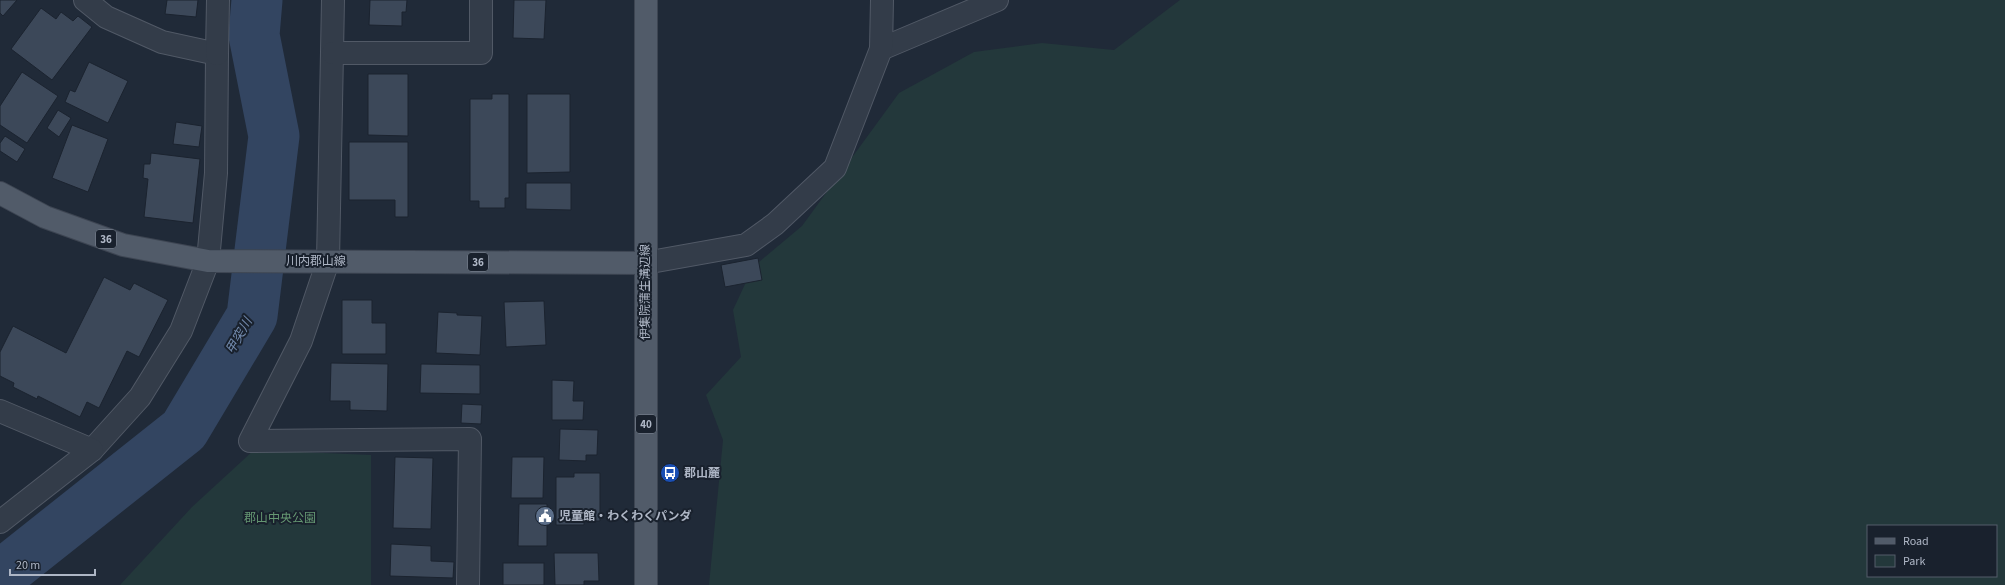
<svg xmlns="http://www.w3.org/2000/svg" width="2005" height="585" font-family="'Source Sans 3','Noto Sans JP',sans-serif">
<style>
.green{fill:#23383b;fill-rule:evenodd}
.lines{fill:none;stroke-linecap:round;stroke-linejoin:round}
.river{stroke:#334561;stroke-width:51}
.building{fill:#3c4859;stroke:#1b232f}
.minor-casing{stroke:#515966;stroke-width:24}
.primary-casing{stroke:#3d4552;stroke-width:24}
.minor{stroke:#333c49;stroke-width:22}
.primary{stroke:#515b69;stroke-width:22}
.labels{text-anchor:middle;dominant-baseline:central;stroke-width:4;stroke-linejoin:round;paint-order:stroke}
.shield{fill:#19212d;stroke:#818997;stroke-width:1}
.shield-label{font-size:11px;font-weight:bold;fill:#aeb6c5}
.street-label{font-size:12px;fill:#aeb6c5;stroke:#19212d}
.poi-label{font-size:12px;font-weight:bold;fill:#aeb6c5;stroke:#19212d;text-anchor:start}
.park-label{font-size:12px;fill:#659772;stroke:#19212d}
.water-label{font-size:13px;font-style:italic;fill:#748caf;stroke:#19212d}
</style>
<rect width="100%" height="100%" fill="#202a38"/>
<g class="green">
<path d="M1180,0H2005V585H709L723,440L706,395L741,357L733,310L753,267L802,226L899,93L974,52L1042,43L1114,50ZM1868,526H1996V576H1868Z"/>
<path d="M254,450L371,455V585H120L192,507Z"/>
</g>
<g class="lines">
<path class="river" d="M0,576L184,430L252,316L274,136L254,35L257,0"/>
</g>
<g class="building">
<path d="M0,0H17L3,16L0,13Z"/>
<path d="M167,0H198L196,17L165,14Z"/>
<path d="M370,0H407L406,12H402V26L369,25Z"/>
<path d="M514,0H546L544,39L513,38Z"/>
<path d="M41,8L56,19L61,12L73,21L78,16L92,27L52,80L11,49Z"/>
<path d="M89,62L128,81L108,123L65,102L70,90L75,92Z"/>
<path d="M22,72L58,96L27,143L0,125V106Z"/>
<path d="M368,74H408V136L368,135Z"/>
<path d="M492,94H509V198H505V208H479V201H470V99H492Z"/>
<path d="M527,94H570V172L527,173Z"/>
<path d="M58,110L71,118L59,137L47,128Z"/>
<path d="M176,122L202,126L199,147L173,144Z"/>
<path d="M72,125L108,139L88,192L52,178Z"/>
<path d="M5,136L25,149L17,162L0,151V143Z"/>
<path d="M349,142H408V217H395V200H349Z"/>
<path d="M151,153L200,159L193,223L144,217L148,179L143,178L144,164H150Z"/>
<path d="M526,183H571V210L526,209Z"/>
<path d="M758,258L762,280L725,287L721,265Z"/>
<path d="M104,277L130,290L134,283L168,300L139,357L127,351L99,408L87,402L80,417L38,396L37,399L13,387L14,383L0,376V352L13,326L66,353Z"/>
<path d="M342,300H372V323H386V354H342Z"/>
<path d="M544,301L546,345L506,347L504,302Z"/>
<path d="M438,312L457,313V315L482,316L480,355L436,353Z"/>
<path d="M331,363L388,364L387,411L350,410V401H330Z"/>
<path d="M421,364L480,365V394L420,393Z"/>
<path d="M552,380L574,381L573,401H584L583,420H552Z"/>
<path d="M462,404L482,405L481,424L461,423Z"/>
<path d="M560,429L598,430L597,455H586V461L559,460Z"/>
<path d="M395,457L433,458L431,529L393,528Z"/>
<path d="M512,457H544L543,498H511Z"/>
<path d="M574,473H600V521H584V525H556V477H574Z"/>
<path d="M519,504H547V546H518Z"/>
<path d="M391,544L431,546V561L454,562L453,578L390,576Z"/>
<path d="M554,553H598L599,581H584V585H555Z"/>
<rect x="503" y="563" width="41" height="22"/>
</g>
<g class="lines">
<g class="minor-casing">
<g id="minor">
<path d="M85,0L106,17L162,42L217,54L216,173L208,261L181,331L140,397L92,450"/>
<path d="M333,0L328,261L301,341L250,441L470,439L468,585"/>
<path d="M881,49L997,0"/>
<path d="M333,53H481V0"/>
<path d="M217,54L218,0"/>
<path d="M645,263L746,245L775,224L835,168L881,49L882,0"/>
<path d="M0,411L92,450L0,522"/>
</g>
</g>
<g class="primary-casing">
<g id="primary">
<path d="M646,0V585"/>
<path d="M0,193L45,217L123,245L208,261L645,263"/>
</g>
</g>
<use href="#minor" class="minor"/>
<use href="#primary" class="primary"/>
</g>
<defs>
<g id="bus-disc" transform="scale(1)"><circle r="9.5" fill="#1a4fb4" stroke="#19212d"/><path d="M-5-6H5V4H4V6H2V4H-2V6H-4V4H-5ZM-3.5-4V0h7V-4ZM-3.5 1.2v1.5H-2V1.2ZM2 1.2v1.5H3.5V1.2Z" fill="#fff"/></g>
<g id="civic-disc" transform="scale(1)"><circle r="9.5" fill="#5c6f8a" stroke="#19212d"/><path d="M-.6-6.5H3V-4.5H.6V-3L4-1V1h2V6H-6V1h2V-1L-.6-3ZM-1.2 2.5V6h2.4V2.5Z" fill="#fff"/></g>
</defs>
<g fill-rule="evenodd">
<use href="#bus-disc" x="670" y="473"/>
<use href="#civic-disc" x="545" y="516"/>
</g>
<g class="labels">
<g class="shield">
<rect x="96" y="230" width="20" height="18" rx="3"/>
<rect x="468" y="253" width="20" height="18" rx="3"/>
<rect x="636" y="415" width="20" height="18" rx="3"/>
</g>
<g class="shield-label">
<text x="106" y="239">36</text>
<text x="478" y="262">36</text>
<text x="646" y="424">40</text>
</g>
<g class="street-label">
<text x="316" y="261">川内郡山線</text>
<text transform="translate(645 292) rotate(-90)">伊集院蒲生溝辺線</text>
</g>
<g class="poi-label">
<text x="684" y="473">郡山麓</text>
<text x="559" y="516">児童館・わくわくパンダ</text>
</g>
<g class="park-label">
<text x="280" y="518">郡山中央公園</text>
</g>
<g class="water-label">
<text transform="translate(239 336) rotate(-60)">甲突川</text>
</g>
</g>
<rect x="1867" y="525" width="130" height="52" fill="#19212d" stroke="#555d6a"/>
<rect x="1875" y="538" width="20" height="6" fill="#515b69" stroke="#555d6a"/>
<text x="1903" y="545" font-size="12" fill="#aeb6c5">Road</text>
<rect x="1875" y="555" width="20" height="12" fill="#23383b" stroke="#555d6a"/>
<text x="1903" y="565" font-size="12" fill="#aeb6c5">Park</text>
<path d="M10 569v6h85v-6" fill="none" stroke="#aeb6c5" stroke-width="2"/>
<text x="16" y="569" font-size="12" fill="#aeb6c5" stroke="#19212d" stroke-width="3" paint-order="stroke">20 m</text>
</svg>
